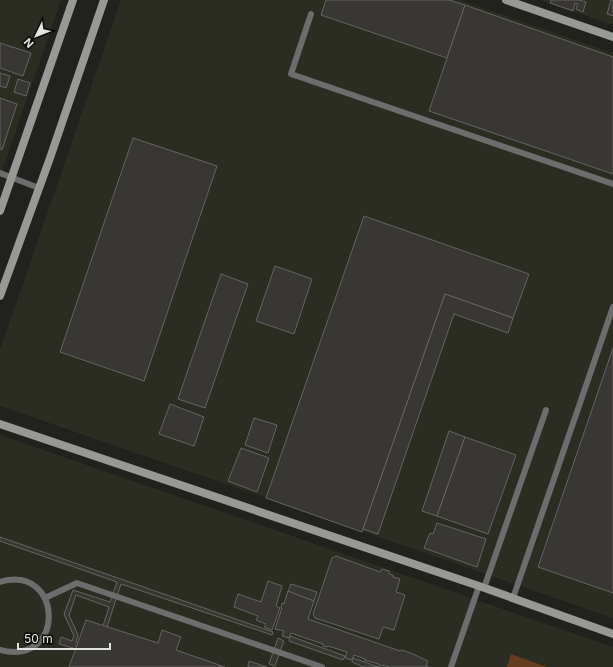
<svg xmlns="http://www.w3.org/2000/svg" width="613" height="667" font-family="Inter,sans-serif">
<style>
.built{fill:#2b2c22}
.green{fill:#633d1e}
.building{fill:#393733;stroke:#666460}
.lines{fill:none;stroke-linecap:round;stroke-linejoin:round}
.lane{stroke:#6c6d6c;stroke-width:6}
.secondary{stroke:#979996;stroke-width:8}
</style>
<rect width="100%" height="100%" fill="#21221e"/>
<g class="built">
<path d="M0,0H61L0,177Z"/>
<path d="M121,0H460L613,53V618L0,406V350Z"/>
<path d="M540,0H613V25Z"/>
<path d="M0,435L613,647V667H0Z"/>
</g>
<path class="green" d="M511,654L547,667H507Z"/>
<g class="building">
<path d="M326,0H449L465,5L447,58L321,15Z"/>
<path d="M551,0H579L586,2L583,12L576,9L578,4L575,3L573,11L550,3Z"/>
<path d="M611,0H613V16L607,14Z"/>
<path d="M465,5L613,57V174L429,111Z"/>
<path d="M0,43L31,53L23,76L0,68Z"/>
<path d="M0,73L10,76L6,88L0,86Z"/>
<path d="M18,79L30,83L26,96L14,92Z"/>
<path d="M0,98L17,104L2,150L0,149Z"/>
<path d="M133,138L217,166L144,381L60,352Z"/>
<path d="M364,216L529,274L513,318L445,294L362,532L266,498Z"/>
<path d="M275,266L312,279L294,334L256,321Z"/>
<path d="M221,274L248,284L205,408L178,399Z"/>
<path d="M445,294L513,318L508,333L454,314L378,534L363,529Z"/>
<path d="M613,348V593L538,567Z"/>
<path d="M170,404L204,417L194,446L159,434Z"/>
<path d="M254,418L277,425L268,453L245,445Z"/>
<path d="M449,431L465,437L437,516L422,511Z"/>
<path d="M465,437L516,455L488,534L437,516Z"/>
<path d="M241,448L269,458L257,492L228,481Z"/>
<path d="M437,523L486,539L477,567L424,548L430,533L433,534Z"/>
<path d="M0,537L273,632L272,635L121,584L107,627L103,626L109,607L76,595L69,615L78,635L76,642L78,643L76,649L59,644L61,637L72,641L74,636L64,614L73,590L110,602L117,582L0,541Z"/>
<path d="M336,556L380,572L382,569L389,571V574L393,575V577L400,579L396,592L405,595L394,630L383,627L379,639L315,618L313,614L332,558Z"/>
<path d="M268,581L282,586L276,606L280,608L272,630L264,627L266,624L256,620L258,616L234,607L238,594L261,602Z"/>
<path d="M291,584L317,592L314,601L288,592Z"/>
<path d="M288,591L314,601L308,619L400,651L402,650L413,654L428,661L426,665L428,666V667H390L383,665V666L379,665V664L364,660L365,659L354,655L352,660L345,658L347,652L328,646L327,647L323,646V644L291,633L289,638L282,636L284,631L275,629L282,608H281L282,603L284,604Z"/>
<path d="M86,620L158,643L162,630L181,637L176,650L225,667H69Z"/>
<path d="M290,636L345,656L343,660L289,641Z"/>
<path d="M278,638L284,641L275,666L269,664Z"/>
<path d="M353,658L379,667H364L352,662Z"/>
<path d="M249,661L267,667H248Z"/>
</g>
<g class="lines">
<g class="lane">
<path d="M311,14L291,74L613,184"/>
<path d="M0,173L39,188"/>
<path d="M0,582C63,563 67,667 0,650"/>
<path d="M484,588L546,410"/>
<path d="M45,598L77,583L322,667"/>
<path d="M513,598L613,307"/>
<path d="M451,667L479,586"/>
</g>
<g class="secondary">
<path d="M506,0L613,37"/>
<path d="M0,211L73,0"/>
<path d="M0,296L50,158L104,0"/>
<path d="M0,424L479,586L613,634"/>
</g>
</g>
<g transform="translate(36 36) rotate(227)" stroke="#0b0b0a" stroke-width="3" paint-order="stroke">
<path d="M0-3L7 15L0 10L-7 15Z" fill="#e3e4e1"/>
<text y="-6" font-size="11" font-weight="bold" text-anchor="middle" fill="#e3e4e1">N</text>
</g>
<path d="M18 643v6h92v-6" fill="none" stroke="#e3e4e1" stroke-width="2"/>
<text x="24" y="643" font-size="12" fill="#e3e4e1" stroke="#0b0b0a" stroke-width="3" paint-order="stroke">50 m</text>
</svg>
